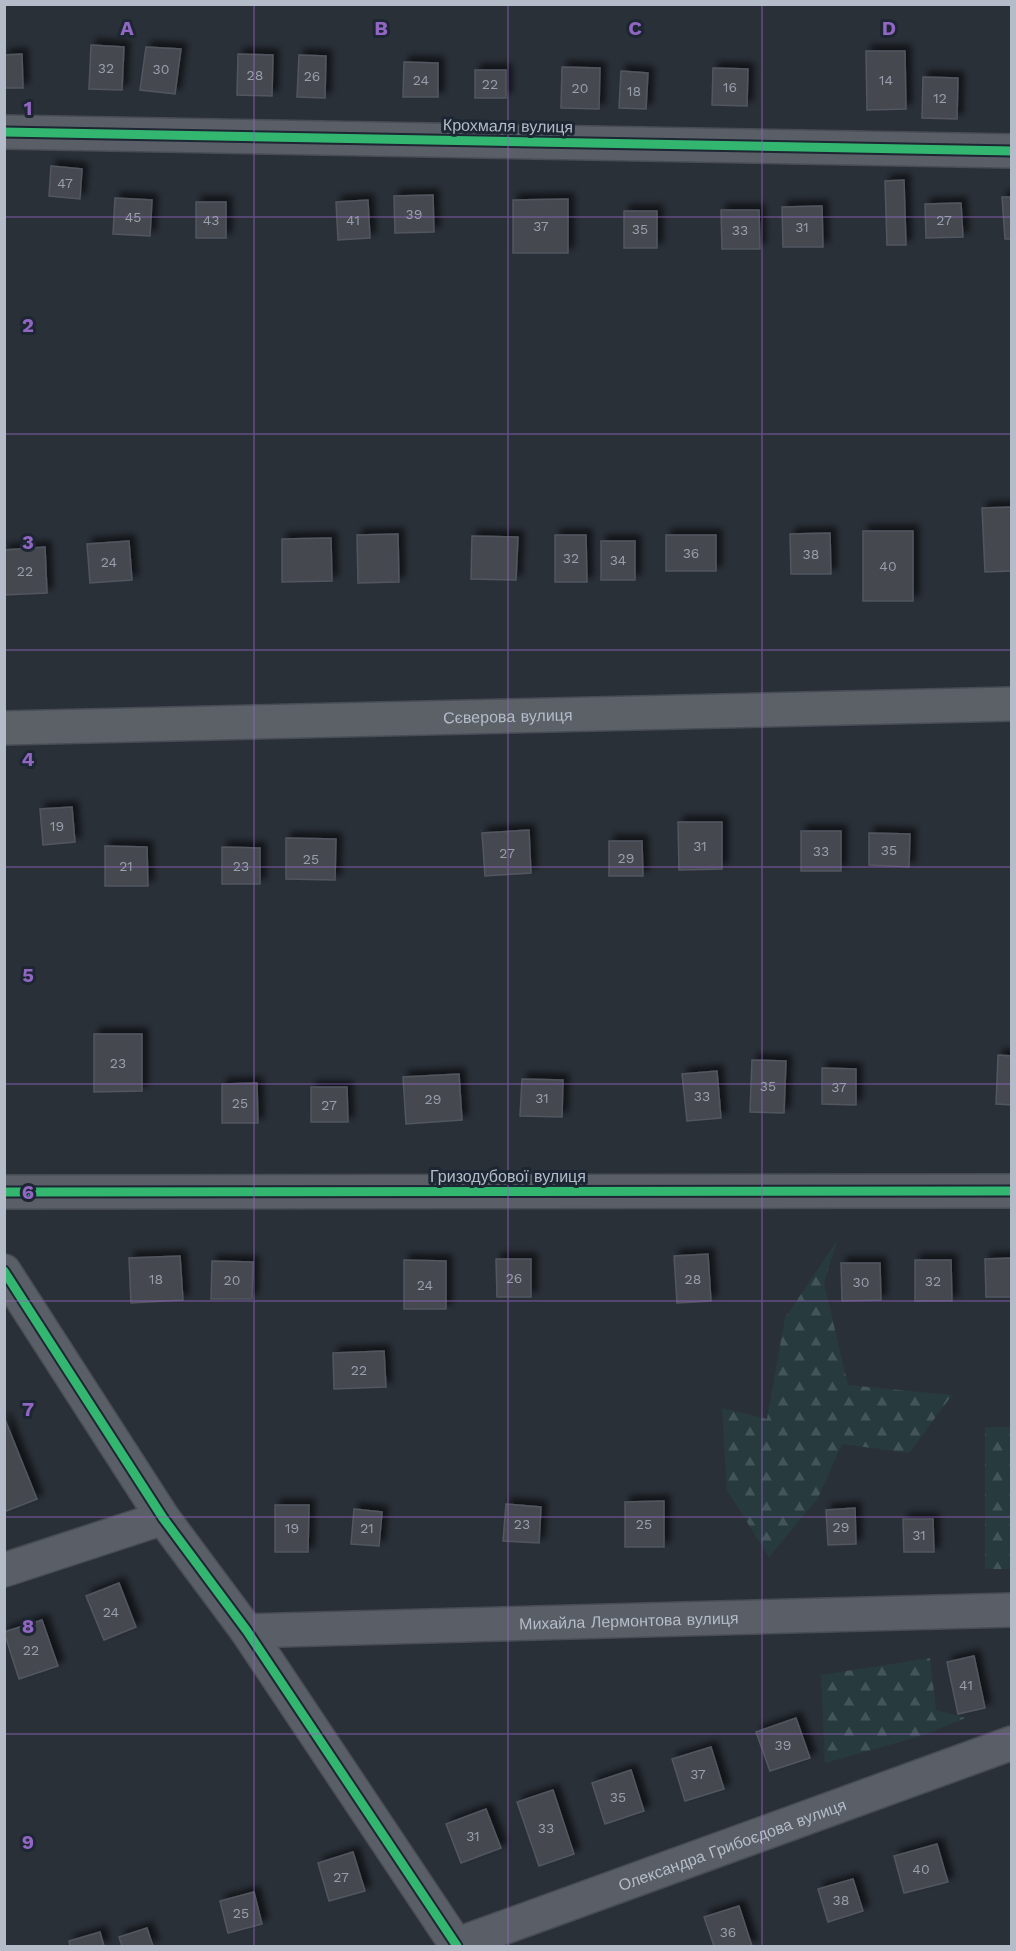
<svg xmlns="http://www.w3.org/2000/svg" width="1016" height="1951" font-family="'Work Sans',sans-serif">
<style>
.forest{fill:url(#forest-firs)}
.building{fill:#444950;stroke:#52575f;stroke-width:1.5;filter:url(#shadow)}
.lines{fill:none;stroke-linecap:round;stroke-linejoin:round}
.minor-casing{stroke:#484c53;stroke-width:36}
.major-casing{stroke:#484c55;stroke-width:36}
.minor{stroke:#5a5e66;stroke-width:33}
.major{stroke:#5c6168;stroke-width:33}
.cycleway-casing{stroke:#1d2633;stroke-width:13}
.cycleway{stroke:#33b770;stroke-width:9}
.grid{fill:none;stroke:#9266c3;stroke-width:1.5;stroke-opacity:0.55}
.labels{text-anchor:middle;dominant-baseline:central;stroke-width:6;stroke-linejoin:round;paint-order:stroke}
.number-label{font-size:14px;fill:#989fab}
.street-label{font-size:16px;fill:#b4bcc9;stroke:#1d2633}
.grid-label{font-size:20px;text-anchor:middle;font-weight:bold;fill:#9266c3;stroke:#1d2633;stroke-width:6;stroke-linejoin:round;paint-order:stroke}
</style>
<defs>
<pattern id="forest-firs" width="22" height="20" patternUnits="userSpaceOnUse" patternTransform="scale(1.5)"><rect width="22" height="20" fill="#273a3e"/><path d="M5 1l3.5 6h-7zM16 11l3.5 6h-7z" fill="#445559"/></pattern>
<filter id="shadow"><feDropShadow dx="5.5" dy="-5.5" stdDeviation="3" flood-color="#0009"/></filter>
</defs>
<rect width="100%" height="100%" fill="#2a3038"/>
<g class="forest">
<path d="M837,1241L824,1283L848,1385L952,1395L909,1453L842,1444L818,1498L769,1557L727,1490L722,1408L767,1419L785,1318Z"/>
<rect x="985" y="1427" width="26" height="142"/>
<path d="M930,1658L936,1710L965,1718L924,1735L825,1763L821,1675Z"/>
</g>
<g class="building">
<path d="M91,45L124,47L122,90L89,89Z"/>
<path d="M146,47L181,49L175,94L140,90Z"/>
<path d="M866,51H905L906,109L867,110Z"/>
<path d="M22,54L23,88H4V55Z"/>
<path d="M238,54L273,55L272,96L237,95Z"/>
<path d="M299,55L326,56L325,98L297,97Z"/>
<path d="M404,62L438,63V97H403Z"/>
<path d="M562,67L600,68L599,109L561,108Z"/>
<path d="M713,68L748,69L747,106L712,105Z"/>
<rect x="475" y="70" width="31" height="28"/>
<path d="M621,71L648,73L646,109L619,108Z"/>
<path d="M923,77L958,78L957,119L922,118Z"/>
<path d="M51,166L82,169L80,199L49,196Z"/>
<path d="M904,180L906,245H887L885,181Z"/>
<path d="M433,195L434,232L395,233L394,196Z"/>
<path d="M1002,197H1012V239H1005Z"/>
<path d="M115,198L152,200L150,236L113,234Z"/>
<path d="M568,199V253H513V200Z"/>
<path d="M368,200L370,238L338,240L336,202Z"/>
<rect x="196" y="202" width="30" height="36"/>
<path d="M961,203L963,237L926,238L925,204Z"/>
<path d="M822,206L823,247H783L782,207Z"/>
<path d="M721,210H759L760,249H722Z"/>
<rect x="624" y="211" width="33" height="37"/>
<path d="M1012,507V571L985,572L982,508Z"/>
<rect x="863" y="531" width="50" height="70"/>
<path d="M830,533L831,574H791L790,534Z"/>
<path d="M398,534L399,582L358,583L357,535Z"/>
<path d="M555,535H586L587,582H555Z"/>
<rect x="666" y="535" width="50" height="36"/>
<path d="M472,536L518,537L516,580L471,579Z"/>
<path d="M331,538L332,581L282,582V539Z"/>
<path d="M129,541L132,580L90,583L87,544Z"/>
<rect x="601" y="541" width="34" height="39"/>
<path d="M45,547L47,593L4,595V550Z"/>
<path d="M72,807L75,842L43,845L40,809Z"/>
<path d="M678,822H722V869L679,870Z"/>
<path d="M529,830L531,873L485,876L482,833Z"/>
<rect x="801" y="831" width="40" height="40"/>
<path d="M869,833L910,834L909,867L869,865Z"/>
<path d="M286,838L336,839L335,880L286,879Z"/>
<path d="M609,841H642L643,876H609Z"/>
<path d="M105,846L147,847L148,886H105Z"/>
<path d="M222,847L260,848V884H222Z"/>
<path d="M94,1034H142V1091L94,1092Z"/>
<path d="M998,1055L1012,1056V1105L996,1104Z"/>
<path d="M752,1060L786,1061L784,1113L750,1112Z"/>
<path d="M822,1068L856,1069V1105L822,1104Z"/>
<path d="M717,1071L721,1118L687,1121L682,1074Z"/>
<path d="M459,1074L462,1120L406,1124L403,1077Z"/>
<path d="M522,1079L563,1080L562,1117L520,1116Z"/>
<path d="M257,1083L258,1123H222V1084Z"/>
<path d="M311,1087H347L348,1122H311Z"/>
<path d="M708,1254L711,1301L677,1303L674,1256Z"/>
<path d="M180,1256L183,1300L131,1303L129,1258Z"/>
<path d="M1012,1258V1297H986L985,1259Z"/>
<path d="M496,1259H531V1297H497Z"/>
<path d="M404,1260L446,1261V1309H404Z"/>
<path d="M915,1260H951L952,1301H915Z"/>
<path d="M212,1261L253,1262L252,1299H211Z"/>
<path d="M841,1263H880L881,1300L842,1301Z"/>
<path d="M384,1351L386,1387L334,1389L333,1353Z"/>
<path d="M4,1417L37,1499L4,1512Z"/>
<path d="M664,1501V1547H625V1502Z"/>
<path d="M506,1504L541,1507L539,1543L503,1541Z"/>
<path d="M275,1505H309L308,1552H275Z"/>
<path d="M855,1508L856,1544L828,1545L826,1510Z"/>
<path d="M354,1509L382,1512L379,1546L351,1544Z"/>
<path d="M903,1519H933L934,1552H904Z"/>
<path d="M119,1583L136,1627L104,1640L86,1596Z"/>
<path d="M42,1620L58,1666L19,1679L4,1632Z"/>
<path d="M974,1656L985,1708L958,1714L947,1662Z"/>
<path d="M796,1718L810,1758L770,1771L756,1732Z"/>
<path d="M711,1747L724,1789L685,1801L672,1759Z"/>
<path d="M631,1770L644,1811L605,1824L592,1783Z"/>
<path d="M553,1790L574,1854L539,1866L517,1802Z"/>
<path d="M486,1809L501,1848L461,1863L446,1824Z"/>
<path d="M937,1844L948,1882L904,1893L894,1856Z"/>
<path d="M353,1852L365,1891L329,1901L318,1863Z"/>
<path d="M853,1879L863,1911L828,1922L818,1889Z"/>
<path d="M254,1892L262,1924L228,1933L220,1901Z"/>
<path d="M739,1906L752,1946H714L704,1917Z"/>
<path d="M147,1928L153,1946H122L119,1937Z"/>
<path d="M100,1932L104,1946H70L69,1941Z"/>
</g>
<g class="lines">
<g class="minor-casing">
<g id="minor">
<path d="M4,132L1012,151"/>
<path d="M4,1192L1012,1191"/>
<path d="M4,1271L163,1518L247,1631L457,1946"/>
<path d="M4,1570L163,1518"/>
<path id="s1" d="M247,1631L1012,1610"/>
<path id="s2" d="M453,1946L1012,1743"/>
</g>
</g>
<g class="major-casing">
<g id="major">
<path id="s3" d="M4,728L1012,704"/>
</g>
</g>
<use href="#minor" class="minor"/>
<use href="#major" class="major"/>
<g class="cycleway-casing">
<g id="cycleway">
<path d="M4,132L1012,151"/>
<path d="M4,1192L1012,1191"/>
<path d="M4,1271L163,1518L247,1631L457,1946"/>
</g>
</g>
<use href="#cycleway" class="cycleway"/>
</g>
<path class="grid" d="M254,4V1946M508,4V1946M762,4V1946M4,217H1012M4,434H1012M4,650H1012M4,867H1012M4,1084H1012M4,1301H1012M4,1517H1012M4,1734H1012"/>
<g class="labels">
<g class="number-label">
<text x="106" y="68">32</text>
<text x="161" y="69">30</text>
<text x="255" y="75">28</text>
<text x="312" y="76">26</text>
<text x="421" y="80">24</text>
<text x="886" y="80">14</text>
<text x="490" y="84">22</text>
<text x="730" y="87">16</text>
<text x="580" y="88">20</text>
<text x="634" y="91">18</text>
<text x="940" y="98">12</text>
<text x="65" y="183">47</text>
<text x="414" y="214">39</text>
<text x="133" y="217">45</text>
<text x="211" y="220">43</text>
<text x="353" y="220">41</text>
<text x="944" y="220">27</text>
<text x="541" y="226">37</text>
<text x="802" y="227">31</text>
<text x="640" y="229">35</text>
<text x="740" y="230">33</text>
<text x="691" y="553">36</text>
<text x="811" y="554">38</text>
<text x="571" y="558">32</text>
<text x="618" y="560">34</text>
<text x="109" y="562">24</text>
<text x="888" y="566">40</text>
<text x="25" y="571">22</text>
<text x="57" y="826">19</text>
<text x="700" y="846">31</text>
<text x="889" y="850">35</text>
<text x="821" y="851">33</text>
<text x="507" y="853">27</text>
<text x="626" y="858">29</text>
<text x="311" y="859">25</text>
<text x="126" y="866">21</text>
<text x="241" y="866">23</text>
<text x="118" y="1063">23</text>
<text x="768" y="1086">35</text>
<text x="839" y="1087">37</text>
<text x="702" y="1096">33</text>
<text x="542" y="1098">31</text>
<text x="433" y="1099">29</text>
<text x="240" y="1103">25</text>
<text x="329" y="1105">27</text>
<text x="514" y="1278">26</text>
<text x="156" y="1279">18</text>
<text x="693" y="1279">28</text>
<text x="232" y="1280">20</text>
<text x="933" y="1281">32</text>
<text x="861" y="1282">30</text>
<text x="425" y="1285">24</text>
<text x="359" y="1370">22</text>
<text x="522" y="1524">23</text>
<text x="644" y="1524">25</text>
<text x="841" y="1527">29</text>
<text x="292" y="1528">19</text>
<text x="367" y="1528">21</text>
<text x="919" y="1535">31</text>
<text x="111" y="1612">24</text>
<text x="31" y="1650">22</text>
<text x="966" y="1685">41</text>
<text x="783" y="1745">39</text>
<text x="698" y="1774">37</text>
<text x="618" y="1797">35</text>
<text x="546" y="1828">33</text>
<text x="473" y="1836">31</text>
<text x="921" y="1869">40</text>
<text x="341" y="1877">27</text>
<text x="841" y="1900">38</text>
<text x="241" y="1913">25</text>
<text x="728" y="1932">36</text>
</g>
<g class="street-label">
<text transform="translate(508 126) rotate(1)">Крохмаля вулиця</text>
<text stroke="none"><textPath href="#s3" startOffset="504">Сєверова вулиця</textPath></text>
<text x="508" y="1176">Гризодубової вулиця</text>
<text stroke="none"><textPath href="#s1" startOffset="382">Михайла Лермонтова вулиця</textPath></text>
<text stroke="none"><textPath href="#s2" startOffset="297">Олександра Грибоєдова вулиця</textPath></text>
</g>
</g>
<g class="grid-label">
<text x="127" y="35">A</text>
<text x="381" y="35">B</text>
<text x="635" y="35">C</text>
<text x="889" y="35">D</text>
<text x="28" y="115">1</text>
<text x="28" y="332">2</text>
<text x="28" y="549">3</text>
<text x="28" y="766">4</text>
<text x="28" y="982">5</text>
<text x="28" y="1199">6</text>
<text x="28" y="1416">7</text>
<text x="28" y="1633">8</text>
<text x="28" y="1849">9</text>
</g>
<rect width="1016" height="1951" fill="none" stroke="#b4bcc9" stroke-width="12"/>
</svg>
